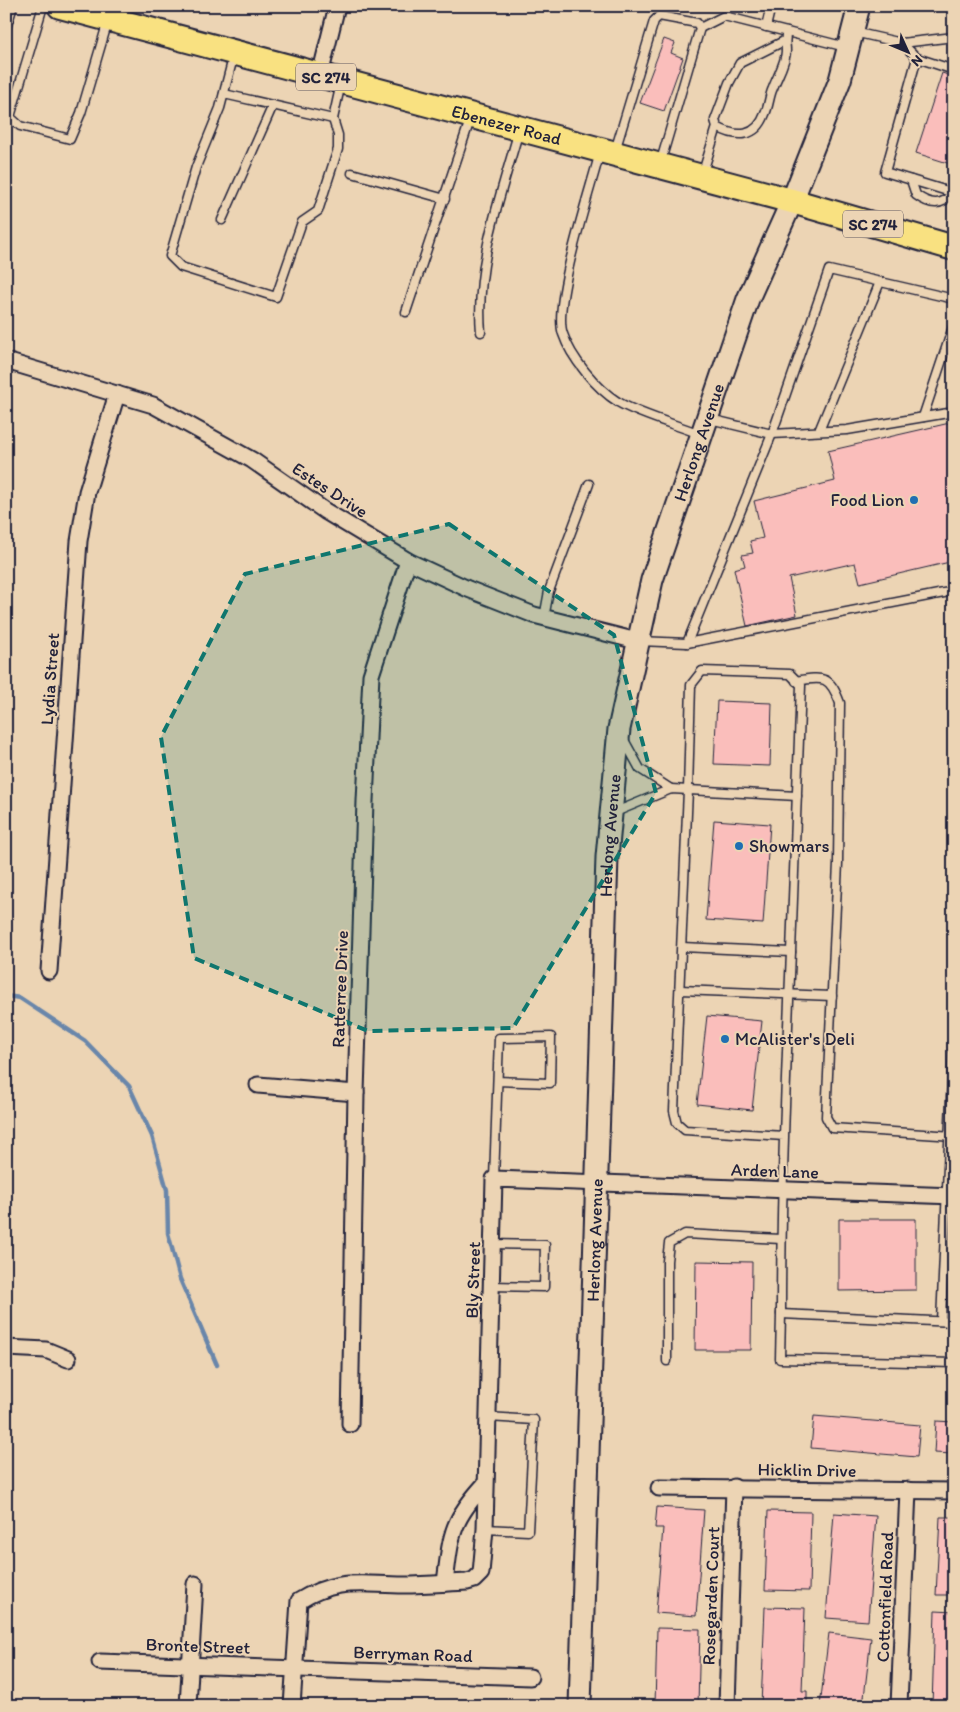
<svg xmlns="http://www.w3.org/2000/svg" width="960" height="1712" font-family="Itim,sans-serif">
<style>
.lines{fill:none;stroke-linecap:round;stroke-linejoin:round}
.stream{stroke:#6986aa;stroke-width:4.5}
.building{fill:#fabebb;stroke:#22223b}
.lane-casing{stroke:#22223b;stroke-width:11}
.street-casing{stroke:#22223b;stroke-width:19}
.secondary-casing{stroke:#22223b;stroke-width:25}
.primary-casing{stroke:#22223b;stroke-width:28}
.lane{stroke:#ecd4b4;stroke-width:8}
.street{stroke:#ecd4b4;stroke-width:15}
.secondary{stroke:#ecd4b4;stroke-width:21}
.primary{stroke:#f9e181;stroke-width:24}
.marked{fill:#0f766e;fill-opacity:0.2;stroke:#0f766e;stroke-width:4;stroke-dasharray:10 6;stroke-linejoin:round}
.poi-dot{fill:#1f6fb2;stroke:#ecd4b4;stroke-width:2}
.labels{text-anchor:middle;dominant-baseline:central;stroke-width:4;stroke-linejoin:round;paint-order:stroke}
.shield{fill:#ecd4b4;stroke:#5f575f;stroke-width:1}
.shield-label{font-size:16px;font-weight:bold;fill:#22223b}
.street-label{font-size:18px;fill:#22223b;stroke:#ecd4b4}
.poi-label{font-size:18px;fill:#22223b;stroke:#ecd4b4;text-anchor:start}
</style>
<rect width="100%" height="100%" fill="#ecd4b4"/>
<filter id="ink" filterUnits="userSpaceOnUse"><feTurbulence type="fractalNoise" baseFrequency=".02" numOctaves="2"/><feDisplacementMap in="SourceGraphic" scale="10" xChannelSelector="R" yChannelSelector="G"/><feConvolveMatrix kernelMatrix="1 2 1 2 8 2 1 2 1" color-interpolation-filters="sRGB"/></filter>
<g filter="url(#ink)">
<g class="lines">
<path class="stream" d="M6,996L20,998L85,1041L129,1086L152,1136L167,1190L168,1233L180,1279L217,1365"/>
</g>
<g class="building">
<path d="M664,39L675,43L671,53L683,58L664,111L640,103Z"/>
<path d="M942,73L954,77V165L916,153Z"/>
<path d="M954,422V561L860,583L855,563L789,578L797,615L747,626L734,569L745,566L742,555L753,553L750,541L763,538L754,501L835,481L828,451Z"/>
<path d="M717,701L772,703L770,766L714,764Z"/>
<path d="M714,820L770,824L763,924L706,920Z"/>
<path d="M707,1016L762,1021L752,1110L697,1104Z"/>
<path d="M839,1219H916V1290L839,1291Z"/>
<path d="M696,1261L752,1262L751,1350H695Z"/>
<path d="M814,1416L920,1425L917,1457L811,1448Z"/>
<path d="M936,1421L954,1422V1454L934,1453Z"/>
<path d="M657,1507L704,1510L696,1616L656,1613L663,1528H655Z"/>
<path d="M768,1511L811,1512L809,1591L765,1590Z"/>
<path d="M834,1513L876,1516L868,1621L826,1618Z"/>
<path d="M940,1517H954V1595H936Z"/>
<path d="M765,1607L805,1608L802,1691H807V1706H761Z"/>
<path d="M935,1611L954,1612V1706H932Z"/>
<path d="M657,1628L700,1629L698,1706H655Z"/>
<path d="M829,1633L871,1638L863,1706H820Z"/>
</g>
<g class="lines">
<g class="lane-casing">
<g id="lane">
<path d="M43,6L10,117L20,126L70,139L81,113L108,21"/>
<path d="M766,27L771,6"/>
<path d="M6,28L13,6"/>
<path d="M700,28L724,16L846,47"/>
<path d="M854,32L902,43L917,58L885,172L954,193"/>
<path d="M784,41L740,63L729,83L715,120L717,127C737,138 756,138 765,114C769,106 769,96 773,88C777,77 786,62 786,51C786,43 784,40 787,32"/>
<path d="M902,43L954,37"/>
<path d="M234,54L220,108L196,167L170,256L181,267L276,297L302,222L318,211L338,149V135L333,119L341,83"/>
<path d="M917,58L954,70"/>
<path d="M224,94L333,119"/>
<path d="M615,151L654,21L659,16L697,23L700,28L660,164"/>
<path d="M600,152C591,188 552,304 563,334C571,358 596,388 618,402C638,414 677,425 700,434"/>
<path d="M352,173L445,199"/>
<path d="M702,175L717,127"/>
<path d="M911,180L916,195C931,206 942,206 953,193"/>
<path d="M222,220L273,105"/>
<path d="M406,312L471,117"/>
<path d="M481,332C475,264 501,195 519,130"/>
<path d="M923,417L954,324"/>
<path d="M710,419L772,434L847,430L954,412"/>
<path d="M819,431L880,282"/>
<path d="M544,618L549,591L589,484"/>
<path d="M639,641L687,643L954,591"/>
<path d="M687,643L772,434L829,270L954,299"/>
<path d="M796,681C824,676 830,676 840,703L838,863L826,1117L832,1128L954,1136"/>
<path d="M624,740L640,769L671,789"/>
<path d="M613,813L671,789L797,796"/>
<path d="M682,947L791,952"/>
<path d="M680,990L832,996"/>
<path d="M784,1136L685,1130L677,1123L674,1111L688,790L691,685L702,671L790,674L801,685L791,952C786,1073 781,1193 781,1314L954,1322"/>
<path d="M494,1179L499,1038L551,1037L550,1083L498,1081"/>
<path d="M491,1286L544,1287L545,1245L492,1244"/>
<path d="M781,1314L780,1359L954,1363"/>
<path d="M941,1321L954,1033"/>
<path d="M667,1361V1261L669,1243L685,1234L781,1239"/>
<path d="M485,1529L528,1531L534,1420L488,1417"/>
</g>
</g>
<g class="street-casing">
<g id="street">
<path d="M320,75L337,6"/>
<path d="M6,361L153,405L252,460L325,511L408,561L468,589L534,615L637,641"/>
<path d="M49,971L79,541L87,492L117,394"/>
<path d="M258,1085L356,1093"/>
<path d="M6,1348L46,1350L68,1359"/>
<path d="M350,1424L356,1093L365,801L371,675L408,561"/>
<path d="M659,1488L954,1491"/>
<path d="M445,1583C451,1534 451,1521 485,1484"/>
<path d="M100,1662L530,1677"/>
<path d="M188,1706L195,1584"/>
<path d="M292,1706L299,1601C338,1577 361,1585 404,1585C425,1585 446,1583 467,1582L474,1580L481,1573L485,1529L494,1179L954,1196"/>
<path d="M727,1706L734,1487"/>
<path d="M899,1706L908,1490"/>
</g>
</g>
<g class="secondary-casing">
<g id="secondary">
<path id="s1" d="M580,1706L607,857L619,729L652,580L748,299L792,201L840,80L859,6"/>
</g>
</g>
<g class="primary-casing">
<g id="primary">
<path id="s2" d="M60,6L792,201L954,248"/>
</g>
</g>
<use href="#lane" class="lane"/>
<use href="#street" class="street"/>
<use href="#secondary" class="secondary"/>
<use href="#primary" class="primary"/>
</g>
</g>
<path class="marked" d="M449,524L614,635L656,793L513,1028L368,1031L194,958L161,737L245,574Z"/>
<g class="poi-dot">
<circle cx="914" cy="500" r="5"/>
<circle cx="739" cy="846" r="5"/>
<circle cx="725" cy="1039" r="5"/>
</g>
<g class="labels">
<g class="shield">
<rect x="296" y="63.5" width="60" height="27" rx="4"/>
<rect x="843" y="210.5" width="60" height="27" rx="4"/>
</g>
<g class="shield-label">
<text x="326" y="77">SC 274</text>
<text x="873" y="224">SC 274</text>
</g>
<g class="street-label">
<text stroke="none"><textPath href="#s2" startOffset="462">Ebenezer Road</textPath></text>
<text stroke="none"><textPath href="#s1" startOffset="1276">Herlong Avenue</textPath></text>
<text transform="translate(330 490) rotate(33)">Estes Drive</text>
<text transform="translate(50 679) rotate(-86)">Lydia Street</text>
<text stroke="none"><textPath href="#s1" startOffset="871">Herlong Avenue</textPath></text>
<text transform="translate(340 989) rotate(-88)">Ratterree Drive</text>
<text transform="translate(775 1171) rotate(2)">Arden Lane</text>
<text stroke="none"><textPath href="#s1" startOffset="466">Herlong Avenue</textPath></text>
<text transform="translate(473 1280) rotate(-88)">Bly Street</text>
<text transform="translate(807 1470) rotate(1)">Hicklin Drive</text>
<text transform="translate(711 1596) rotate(-88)">Rosegarden Court</text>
<text transform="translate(885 1597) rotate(-88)">Cottonfield Road</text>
<text transform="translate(198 1646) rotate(2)">Bronte Street</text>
<text transform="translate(413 1654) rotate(2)">Berryman Road</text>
</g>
<g class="poi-label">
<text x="904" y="500" text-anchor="end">Food Lion</text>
<text x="749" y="846">Showmars</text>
<text x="735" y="1039">McAlister's Deli</text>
</g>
</g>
<rect width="960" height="1712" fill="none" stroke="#ecd4b4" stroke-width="25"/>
<rect x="12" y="12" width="935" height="1687" fill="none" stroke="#22223b" stroke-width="2" filter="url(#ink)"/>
<g transform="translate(908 52) rotate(134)" stroke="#ecd4b4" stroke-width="4" paint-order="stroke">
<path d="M0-4L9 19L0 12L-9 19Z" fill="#22223b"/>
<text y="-8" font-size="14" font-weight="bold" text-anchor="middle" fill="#22223b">N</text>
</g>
</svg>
